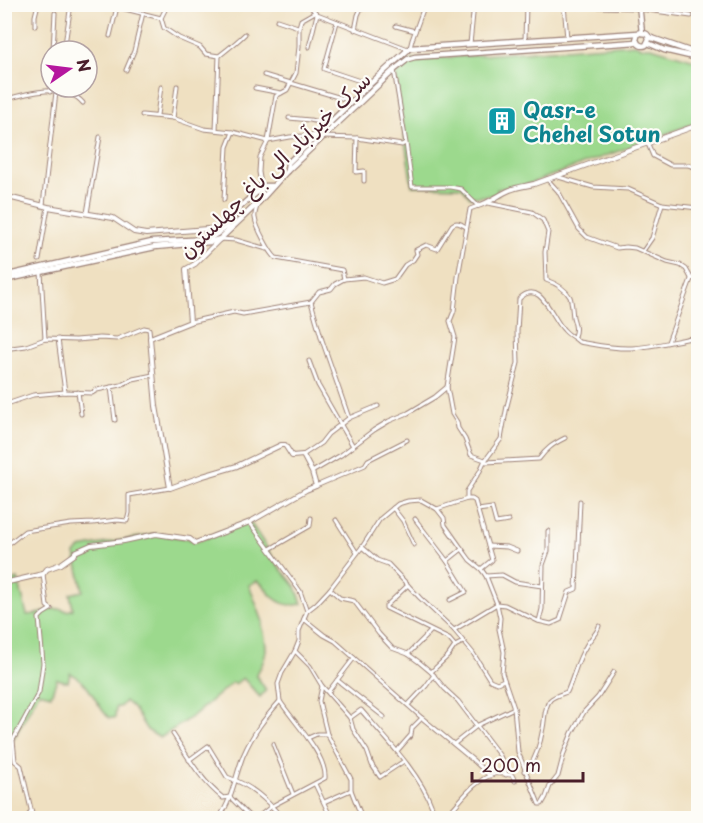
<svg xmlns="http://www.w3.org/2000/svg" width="703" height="823" font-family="'Playpen Sans','Playpen Sans Arabic',sans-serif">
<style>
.green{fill:#9cd98d;stroke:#737c5c;stroke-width:1.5}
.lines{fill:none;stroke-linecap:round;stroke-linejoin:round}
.minor-casing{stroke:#9c8076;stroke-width:5}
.tertiary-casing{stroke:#9c8076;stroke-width:6}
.secondary-casing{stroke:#9c8076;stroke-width:7}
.minor{stroke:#fff;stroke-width:3}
.tertiary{stroke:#fff;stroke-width:4}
.secondary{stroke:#fff;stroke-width:4.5}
.labels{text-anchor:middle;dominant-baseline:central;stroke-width:4.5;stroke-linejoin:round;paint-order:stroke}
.culture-label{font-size:21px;font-weight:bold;fill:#0d838f;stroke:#fdfcf7;text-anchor:start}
.street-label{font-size:21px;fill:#4a1f2b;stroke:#fdfcf7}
</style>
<rect width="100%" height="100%" fill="#fdfcf7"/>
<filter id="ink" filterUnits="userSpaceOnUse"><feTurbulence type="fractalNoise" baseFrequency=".0167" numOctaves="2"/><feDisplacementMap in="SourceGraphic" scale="12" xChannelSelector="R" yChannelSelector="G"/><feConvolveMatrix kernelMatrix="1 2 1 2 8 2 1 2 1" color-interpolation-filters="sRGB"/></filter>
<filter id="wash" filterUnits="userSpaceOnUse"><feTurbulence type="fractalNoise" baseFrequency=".008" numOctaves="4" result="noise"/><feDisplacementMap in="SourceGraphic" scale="24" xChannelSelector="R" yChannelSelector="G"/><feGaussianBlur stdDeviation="1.35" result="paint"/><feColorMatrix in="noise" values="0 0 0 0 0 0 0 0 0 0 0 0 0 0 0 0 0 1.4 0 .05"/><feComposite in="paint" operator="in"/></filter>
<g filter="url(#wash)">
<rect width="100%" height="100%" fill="#efe0c1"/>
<g class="green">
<path d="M635,44L641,47H651L698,61V122L523,186L497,189L498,195L470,197L462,187L412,186L395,75L412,60Z"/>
<path d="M250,522L280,568L296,587L302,604C293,606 282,605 274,598C267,593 266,585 257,581L249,585L263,622L262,626C268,646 268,657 256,675L266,690L260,697L243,678L235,684L233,682L194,715L160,738L147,730L133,708L125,701L120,707H116L115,718H109C93,702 93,685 70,673L68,682L57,679L51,695L39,692L13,740L5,726V583L18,579L27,615L42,613L51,609H61L67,611L73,609L70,594L83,591L75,554L80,548L156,534L190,539L195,542Z"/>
</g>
</g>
<g filter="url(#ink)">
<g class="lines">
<g class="minor-casing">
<g id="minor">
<path d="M114,4L117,7L161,18"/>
<path d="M168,4L161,18L164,28L179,38L200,47L206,54L219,56"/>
<path d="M308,4L317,14L408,49"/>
<path d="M696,4L698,7"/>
<path d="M564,5L567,38"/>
<path d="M425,6L443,9"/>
<path d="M575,6L633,8L691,16"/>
<path d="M277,20L298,27"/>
<path d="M337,22L324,69L369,84"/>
<path d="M35,26V16L38,4"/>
<path d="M396,26L415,31"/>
<path d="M355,30L358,15L363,4"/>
<path d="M110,36L117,7"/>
<path d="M525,40L526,4"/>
<path d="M470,44L474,4"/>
<path d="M309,47L317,14"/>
<path d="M410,48L412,40L425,4"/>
<path d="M53,51L55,13"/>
<path d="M64,51L71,4"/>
<path d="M126,70L134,51L143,13"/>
<path d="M264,75L351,101"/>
<path d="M255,88L281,93"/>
<path d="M50,92L51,73"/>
<path d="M4,100C27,93 65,82 83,103"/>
<path d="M142,115L173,118L204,129L233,132L268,141L290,137L316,135"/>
<path d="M157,115L161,87"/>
<path d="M173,118L177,86"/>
<path d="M289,118L310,120L335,126"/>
<path d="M216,130L219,56C228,49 237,42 245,34"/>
<path d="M323,137L357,138L402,145L405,143"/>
<path d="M357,138L356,172L364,171V181"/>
<path d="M648,144L653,156L670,165H688L698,168"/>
<path d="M555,176L593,187L628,189L662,204L698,208"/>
<path d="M547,179L558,191L579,229L587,237L617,248L626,247L635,248L667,262L680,265L686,269L691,278L698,280"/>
<path d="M263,197L259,172L260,157L268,141L276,96L287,90L296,73L299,47V27L301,20L315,12"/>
<path d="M224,200L227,147L233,132"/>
<path d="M258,203C257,207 254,214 255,218C256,227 270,253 276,258L342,270L344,279"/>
<path d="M488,203L532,212L543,220L548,232L545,252L546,280C555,283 565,288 570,297C572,302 572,311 573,317C575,325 577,328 574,336"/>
<path d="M43,205L56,92"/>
<path d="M87,213L100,137"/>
<path d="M220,239L236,240L267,249"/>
<path d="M643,251L652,238L662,204"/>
<path d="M39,260L48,207"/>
<path d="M41,272L45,339"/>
<path d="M695,278L698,268"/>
<path d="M311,302L322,340L349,418"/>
<path d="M190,322L234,312L243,314L311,302L319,292L331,289L335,284L344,279L364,277L382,283L395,279L405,265L413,260L417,254L416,250L426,245L437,249L452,225C457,221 461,224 466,227"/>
<path d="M58,339L65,392"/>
<path d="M668,342L691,279"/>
<path d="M4,349L26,346L45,339L76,340L100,338L117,339L144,328L149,329L150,338"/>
<path d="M309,361L318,385L353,446"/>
<path d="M111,387L115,420"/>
<path d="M447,387L452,414L457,422L458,428L465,439L471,455L485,460"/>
<path d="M78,392L81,414"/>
<path d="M4,405L33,395L65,392L92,393L97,390L121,385L133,379L153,375"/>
<path d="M303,455L321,443L328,434L349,418L378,406"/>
<path d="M486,462L539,459C546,449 553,444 565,438"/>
<path d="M312,472L341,455L374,430L389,421L408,413L435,397L447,387L455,337L450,321L454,311L458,277L470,209L478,206L461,189L450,187H412L406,143L394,70"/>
<path d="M316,486L365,465L368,460L407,440"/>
<path d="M467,499V491L480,471L484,462L501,439L507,406L518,363L517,331L519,299C541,277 552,319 564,330C568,335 574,337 579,342C597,345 614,349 632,348C655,347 676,340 698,337"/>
<path d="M393,508L403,521L414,545"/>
<path d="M437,509L467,499H472L475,501L492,560L481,569"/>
<path d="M478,510L492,508L496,523L509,521"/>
<path d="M415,519L447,561L462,549"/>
<path d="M336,520L357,553"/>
<path d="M250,523L300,591L307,611"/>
<path d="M4,543L11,542L25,531L71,524L93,523L117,520L127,521L129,513V495L170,488"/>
<path d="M488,546L507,547L517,551"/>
<path d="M362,547L377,560L388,564L420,598L454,630L473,653L490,680L497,683L504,680"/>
<path d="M270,549L310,526L311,518"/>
<path d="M447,561L466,592L450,600"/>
<path d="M486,576L502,575L515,582L542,586"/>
<path d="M408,585L386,606V608L449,639L455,646"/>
<path d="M330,589L340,598L354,601L379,634L392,648L408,654L419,662L431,672L445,689L458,701L500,756L504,765L506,775"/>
<path d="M304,619L324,635L335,641L422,718L474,761L490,776"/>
<path d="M539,621L542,609L543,565L548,551V531"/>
<path d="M454,630L497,604L505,605L538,621L551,624L560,620L569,592L576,589L580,501"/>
<path d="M295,651L310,666L322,686L350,718L353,729L367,751L372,765L380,777L404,761"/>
<path d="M408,654L431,631"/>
<path d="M431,672L448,656L455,646L463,642"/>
<path d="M337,680L384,717"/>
<path d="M322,686L319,701L327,734L351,779V790L362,818"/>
<path d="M328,692L354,658"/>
<path d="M408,705L426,686L434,675"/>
<path d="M350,718L361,710C385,738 419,772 432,807"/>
<path d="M173,734C188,757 201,781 223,798L230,797L251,818"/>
<path d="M308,738L317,734H327"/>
<path d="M273,744L293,794"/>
<path d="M454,744L478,725L514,708"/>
<path d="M397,751L411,735L412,728L422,718"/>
<path d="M189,760L208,746L227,777C251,785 267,800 282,818"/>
<path d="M524,771C535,765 541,740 543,728C545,719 544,707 550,700C554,696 562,694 567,692C574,676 577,660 586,646C590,638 597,634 599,626"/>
<path d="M315,784L331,818"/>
<path d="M324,802L351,790"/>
<path d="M27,818L31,811"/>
<path d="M33,818L21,766L15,761L13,740L39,692L43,663L39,618L43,614L51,609L47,606L43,574"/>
<path d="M219,818C232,800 235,777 243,756C253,733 264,719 280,701L278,684L282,673L295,651L299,641V631L307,611L316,604L330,589L362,547L380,519L398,504L408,501L421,500L437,509L444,518L445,525L462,549L470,560L481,569L486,576L497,604L500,618L499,629L504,652L502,673L514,708L518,752L539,804H542L546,797L550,786L558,776L564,753L572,733L584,712L598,697L614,672"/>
<path d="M257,818L272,806L325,778C327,755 292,720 280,701"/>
<path d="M444,818C461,802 471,782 494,774C500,772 506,775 512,775L515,781"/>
</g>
</g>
<g class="tertiary-casing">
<g id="tertiary">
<path d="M4,196L48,207L113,218L134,232L146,234L207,229H211L217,234"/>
<path d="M478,206C491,202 498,195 510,190C517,187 526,186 534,184L698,125"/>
<path d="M4,583L43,574L47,569L61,564L75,554V552L91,545L124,541L156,534L190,539L195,543L250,522L306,490L316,486L312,472L303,455L292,456L285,445H281L237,466L203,476L170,488L156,406L150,338L190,322L186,269L195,264L220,239"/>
</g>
</g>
<g class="secondary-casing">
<g id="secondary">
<path d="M639,4L642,33"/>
<path d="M638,33C644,33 648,32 649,39L646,45C642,47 638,45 636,40Z"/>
<path d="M649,37L698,54"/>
<path d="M648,43L664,50L698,58"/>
<path d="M287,171L288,163L370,84L410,48L638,33"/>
<path d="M4,276L152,242L209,239L227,227L240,207L264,186H273"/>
<path d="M4,280L155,247L210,242L220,239L259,202L287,171L394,70L408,59L415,57L637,42"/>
</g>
</g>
<use href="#minor" class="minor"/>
<use href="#tertiary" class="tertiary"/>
<use href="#secondary" class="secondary"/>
</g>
</g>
<defs>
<g id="building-square" transform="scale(1.5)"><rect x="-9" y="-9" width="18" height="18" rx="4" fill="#0f9aa8" stroke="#fdfcf7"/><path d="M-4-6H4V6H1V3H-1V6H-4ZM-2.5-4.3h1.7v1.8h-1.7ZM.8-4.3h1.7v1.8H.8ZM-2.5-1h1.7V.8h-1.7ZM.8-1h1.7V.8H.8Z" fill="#fff"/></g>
</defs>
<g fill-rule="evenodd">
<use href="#building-square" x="502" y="121"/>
</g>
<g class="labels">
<g class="culture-label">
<text x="523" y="109">Qasr-e<tspan x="523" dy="24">Chehel Sotun</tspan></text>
</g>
<g class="street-label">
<text transform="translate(274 164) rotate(-44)">سرک خیرآباد الی باغ چهلستون</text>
</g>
</g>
<rect width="703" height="823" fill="none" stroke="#fdfcf7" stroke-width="24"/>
<g transform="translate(69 69) rotate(76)"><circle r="28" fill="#fdfcf7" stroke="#b5a4a5" stroke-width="1.5"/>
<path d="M0-4.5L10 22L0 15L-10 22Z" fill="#b5179e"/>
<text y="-9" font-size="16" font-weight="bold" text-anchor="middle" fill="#4a1f2b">N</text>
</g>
<path d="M472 772v9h111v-9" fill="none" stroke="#4a1f2b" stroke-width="3"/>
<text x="481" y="772" font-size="18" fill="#4a1f2b" stroke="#fdfcf7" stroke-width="4.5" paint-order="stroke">200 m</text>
</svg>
